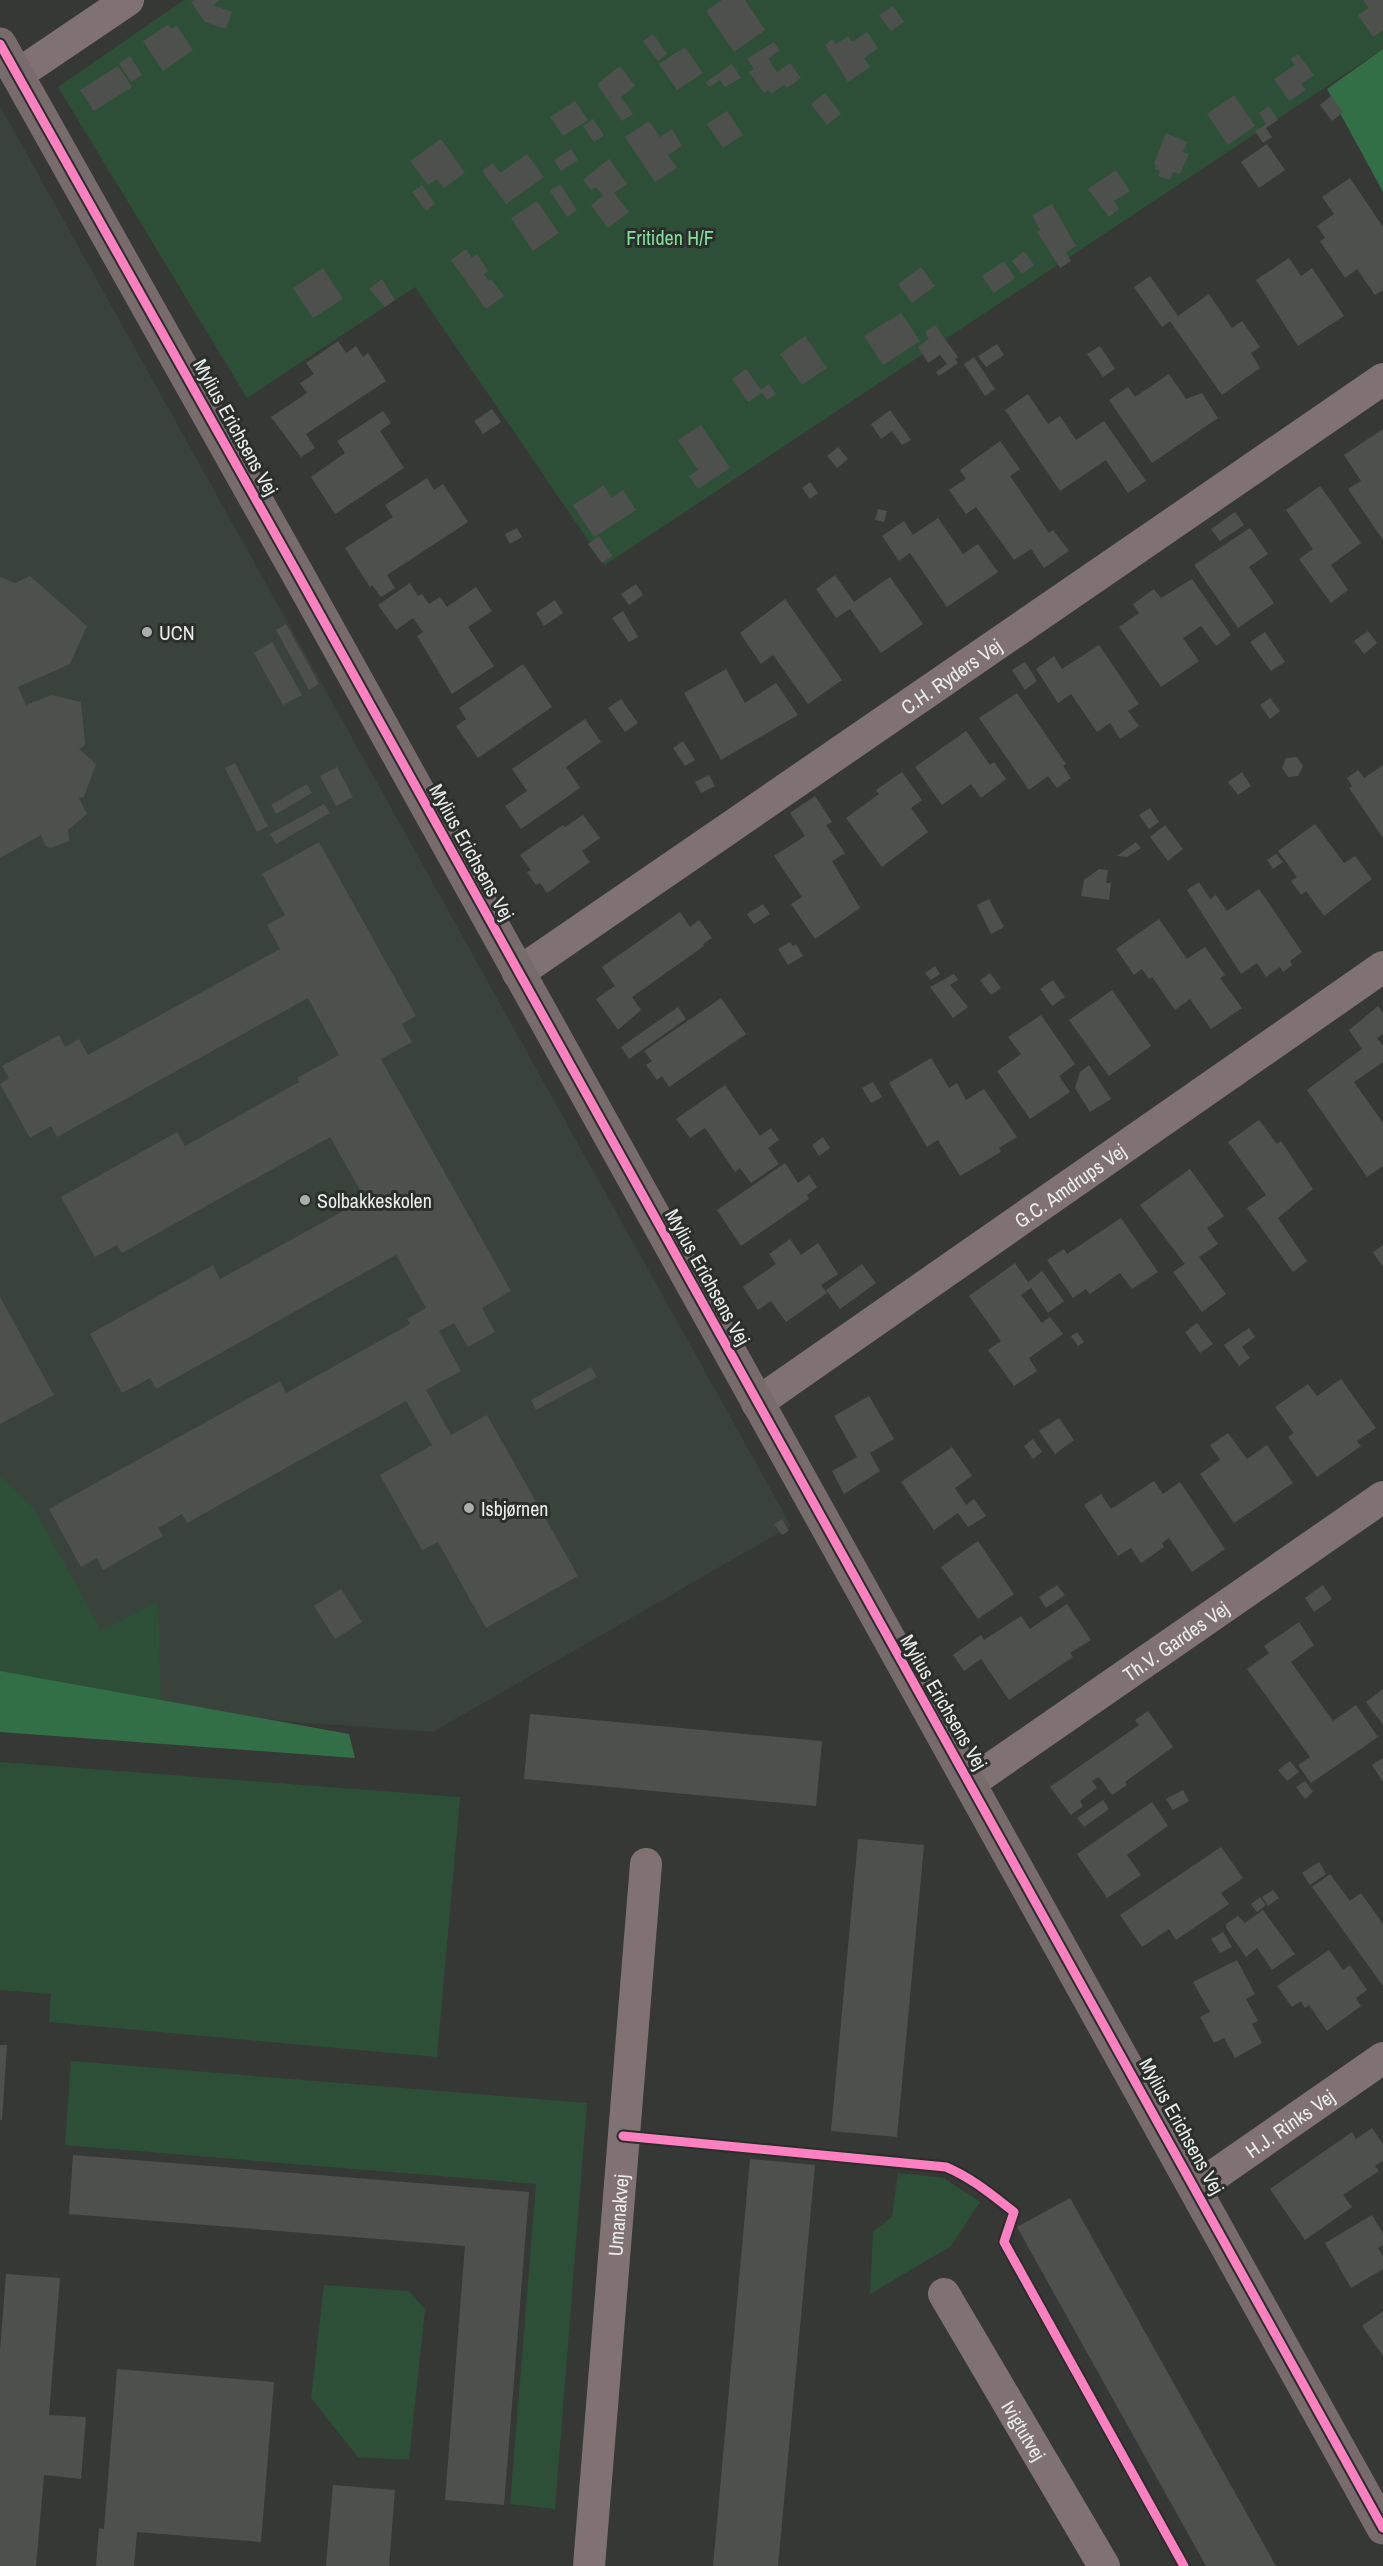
<svg xmlns="http://www.w3.org/2000/svg" width="1383" height="2566" font-family="'Archivo Narrow',sans-serif">
<style>
.built{fill:#3a423c}
.green{fill:#2d4f37}
.forest{fill:#336f46}
.building{fill:#4e504e}
.lines{fill:none;stroke-linecap:round;stroke-linejoin:round}
.street{stroke:#807273;stroke-width:32}
.secondary{stroke:#776b6c;stroke-width:33}
.cycleway-casing{stroke:#2a2f2b;stroke-width:13}
.cycleway{stroke:#ff80c0;stroke-width:9}
.poi-dot{fill:#abaeac;stroke:#2a2f2b;stroke-width:2}
.labels{text-anchor:middle;dominant-baseline:central;stroke-width:6;stroke-linejoin:round;paint-order:stroke}
.park-label{font-size:20px;fill:#83e29d;stroke:#2a2f2b}
.street-label{font-size:20px;fill:#eaedeb;stroke:#2a2f2b}
.poi-label{font-size:20px;fill:#eaedeb;stroke:#2a2f2b;text-anchor:start}
</style>
<rect width="100%" height="100%" fill="#363836"/>
<path class="built" d="M0,106L791,1526L433,1732L284,1721L0,1684Z"/>
<g class="green">
<path d="M184,0H1383V49L605,565L415,287L247,398L58,87Z"/>
<path d="M0,1476L34,1509L101,1630L158,1602L161,1705L0,1684Z"/>
<path d="M0,1762L460,1797L437,2057L49,2022L51,1994L0,1990Z"/>
<path d="M71,2061L587,2103L555,2509L510,2504L536,2184L65,2145Z"/>
<path d="M898,2173L944,2178L980,2202L951,2246L870,2294L873,2232L892,2217Z"/>
<path d="M324,2285L409,2291L425,2309L409,2460L358,2457L311,2398Z"/>
</g>
<g class="forest">
<path d="M1383,49V192L1327,89Z"/>
<path d="M0,1671L349,1734L355,1758L0,1732Z"/>
</g>
<g class="building">
<path d="M194,0H220L213,5L232,12L226,29L205,22L191,2Z"/>
<path d="M722,0H745L765,30L734,52L706,11Z"/>
<path d="M1363,0H1383V30L1373,37L1358,15L1369,8Z"/>
<path d="M893,6L904,22L891,31L879,15Z"/>
<path d="M168,25L171,29L177,26L193,50L163,71L143,41Z"/>
<path d="M867,32L878,48L864,58L870,67L848,82L825,45L832,39L836,44L848,36L852,42Z"/>
<path d="M653,34L667,54L658,61L643,41Z"/>
<path d="M774,42L780,50L768,59L777,72L790,63L801,78L787,88L784,85L771,94L768,90L764,93L749,72L754,69L747,59Z"/>
<path d="M685,47L703,73L677,90L659,64Z"/>
<path d="M1298,54L1314,75L1301,84L1306,90L1289,101L1274,79L1295,65L1290,59Z"/>
<path d="M130,56L142,75L131,82L119,63Z"/>
<path d="M732,64L741,78L725,87L720,80L709,87L706,82Z"/>
<path d="M118,66L132,87L94,111L80,90Z"/>
<path d="M620,66L635,86L621,97L633,114L622,121L597,84Z"/>
<path d="M825,93L841,114L827,125L811,104Z"/>
<path d="M1234,95L1255,126L1228,145L1207,114Z"/>
<path d="M1331,96L1343,112L1332,121L1320,105Z"/>
<path d="M575,101L588,120L563,136L550,117Z"/>
<path d="M1269,106L1278,120L1266,128L1272,137L1263,143L1255,131L1266,124L1259,113Z"/>
<path d="M727,111L743,135L723,148L707,124Z"/>
<path d="M593,119L604,135L594,142L583,126Z"/>
<path d="M649,121L660,137L672,129L682,146L668,155L677,168L655,182L625,137Z"/>
<path d="M1166,133L1187,142L1183,152L1189,154L1180,174L1173,172L1170,180L1158,176L1160,171L1155,169L1156,165L1154,164Z"/>
<path d="M441,139L465,173L444,188L437,179L428,185L410,161Z"/>
<path d="M1267,144L1285,170L1259,188L1241,162Z"/>
<path d="M571,149L578,160L561,171L554,160Z"/>
<path d="M527,154L544,177L506,204L482,171L493,163L500,173Z"/>
<path d="M609,159L627,184L614,193L629,212L608,228L591,205L603,196L596,187L591,190L583,180Z"/>
<path d="M1116,170L1130,191L1114,201L1119,209L1109,217L1088,189Z"/>
<path d="M1350,178L1383,227V290L1375,295L1357,269L1345,278L1320,241L1325,238L1317,226L1334,214L1322,197Z"/>
<path d="M560,184L577,210L567,217L550,191Z"/>
<path d="M422,185L435,204L426,211L412,192Z"/>
<path d="M537,201L559,233L533,251L511,218Z"/>
<path d="M1052,204L1076,246L1066,252L1071,261L1060,268L1037,232L1040,230L1032,215Z"/>
<path d="M466,249L472,258L477,254L488,271L484,274L489,281L491,279L504,296L486,309L451,260Z"/>
<path d="M1024,251L1034,265L1022,274L1012,261Z"/>
<path d="M1289,258L1301,276L1312,268L1344,316L1298,346L1256,280Z"/>
<path d="M1004,261L1015,278L994,293L982,276Z"/>
<path d="M921,267L935,286L912,303L898,284Z"/>
<path d="M323,268L343,299L313,318L293,288Z"/>
<path d="M1150,276L1178,316L1209,294L1232,328L1242,321L1260,347L1251,353L1260,368L1222,395L1170,321L1162,327L1134,287Z"/>
<path d="M382,279L395,300L385,307L369,289Z"/>
<path d="M901,313L920,341L883,365L864,336Z"/>
<path d="M935,325L958,357L955,359L958,363L939,376L936,372L947,364L940,355L928,363L918,347L929,339L925,332Z"/>
<path d="M805,336L827,368L802,385L780,354Z"/>
<path d="M338,341L346,353L356,346L363,357L368,353L386,381L306,434L315,448L301,457L271,417L307,393L300,383L314,374L306,363Z"/>
<path d="M997,344L1004,355L986,367L978,356Z"/>
<path d="M1100,346L1115,369L1103,377L1087,354Z"/>
<path d="M974,357L995,389L985,396L964,364Z"/>
<path d="M746,369L761,390L769,384L776,394L767,400L762,393L748,402L732,379Z"/>
<path d="M1169,374L1186,399L1202,393L1218,418L1152,463L1109,400L1128,387L1135,397Z"/>
<path d="M1028,394L1048,424L1060,416L1076,440L1104,421L1146,481L1128,493L1106,460L1060,491L1005,410Z"/>
<path d="M492,409L501,422L483,434L474,421Z"/>
<path d="M890,410L911,440L902,445L892,431L881,439L871,424Z"/>
<path d="M383,411L391,423L380,431L404,468L335,514L311,477L345,453L337,441Z"/>
<path d="M701,425L730,468L698,489L689,476L698,470L678,440Z"/>
<path d="M1383,429V540L1348,489L1361,481L1344,455Z"/>
<path d="M1000,441L1020,469L1010,476L1049,533L1053,530L1069,551L1044,568L1031,549L1014,560L976,507L966,514L949,490L966,479L960,470Z"/>
<path d="M838,447L848,459L837,468L827,456Z"/>
<path d="M427,478L434,490L443,484L468,522L387,575L395,588L381,597L372,585L370,587L345,548L393,517L385,505Z"/>
<path d="M810,482L818,493L810,499L802,488Z"/>
<path d="M604,485L611,498L623,490L636,510L594,537L573,505Z"/>
<path d="M1320,486L1361,543L1331,565L1348,590L1331,603L1299,559L1313,549L1286,510Z"/>
<path d="M878,509L887,511L884,522L875,520Z"/>
<path d="M1235,512L1244,525L1220,541L1211,529Z"/>
<path d="M938,518L963,554L978,544L998,572L947,607L910,553L899,561L882,536L904,521L913,535Z"/>
<path d="M517,528L522,537L510,544L505,534Z"/>
<path d="M1250,528L1268,554L1249,567L1274,603L1238,628L1194,565Z"/>
<path d="M599,536L612,556L602,563L588,544Z"/>
<path d="M835,575L854,602L890,577L923,624L881,653L850,609L836,618L816,589Z"/>
<path d="M30,576L87,626L70,664L18,687L26,705L52,695L81,702L85,745L79,749L96,764L84,797L79,798L87,814L68,830L69,841L50,848L45,845L41,835L0,858V577L15,583Z"/>
<path d="M1192,579L1231,635L1216,646L1201,626L1183,638L1199,661L1161,687L1119,627L1139,613L1133,604L1154,589L1161,598Z"/>
<path d="M410,583L418,596L422,594L429,604L440,597L447,607L476,587L492,611L468,627L494,666L452,694L417,636L423,632L413,618L396,630L378,605Z"/>
<path d="M636,584L643,595L629,605L621,594Z"/>
<path d="M785,599L842,680L808,704L773,655L761,664L740,633Z"/>
<path d="M555,600L563,613L544,626L536,613Z"/>
<path d="M623,611L638,637L629,642L612,618Z"/>
<path d="M286,624L319,684L309,690L276,630Z"/>
<path d="M1368,631L1377,643L1364,654L1354,641Z"/>
<path d="M1265,632L1285,662L1271,671L1250,642Z"/>
<path d="M272,642L302,695L283,705L254,653Z"/>
<path d="M1099,645L1139,704L1128,711L1139,726L1120,739L1110,723L1097,732L1071,694L1058,703L1036,669L1054,656L1062,669Z"/>
<path d="M1025,662L1037,681L1025,690L1012,670Z"/>
<path d="M523,664L552,707L478,758L456,726L466,719L459,708Z"/>
<path d="M726,669L745,703L776,683L798,715L721,760L684,693Z"/>
<path d="M1017,693L1066,764L1063,766L1071,778L1057,788L1048,776L1029,790L979,718Z"/>
<path d="M1270,698L1280,711L1270,719L1260,705Z"/>
<path d="M621,699L638,723L625,732L608,708Z"/>
<path d="M585,719L601,742L566,767L580,788L521,829L505,806L527,791L512,769Z"/>
<path d="M966,731L990,765L994,762L1006,779L981,798L971,784L942,805L915,767Z"/>
<path d="M683,741L695,760L685,766L673,748Z"/>
<path d="M1297,757L1303,766L1298,776L1288,777L1282,768L1286,758Z"/>
<path d="M235,763L268,826L257,832L225,768Z"/>
<path d="M1383,765V838L1349,788L1352,786L1347,778L1358,770L1364,778Z"/>
<path d="M337,767L353,797L336,806L320,776Z"/>
<path d="M902,772L922,800L911,808L928,832L882,867L846,818L879,794L876,790Z"/>
<path d="M1242,772L1251,786L1238,795L1228,782Z"/>
<path d="M709,775L715,786L701,793L695,782Z"/>
<path d="M307,784L312,793L276,814L271,805Z"/>
<path d="M815,796L832,822L826,825L845,853L832,861L860,908L815,939L791,904L802,897L774,856L805,836L790,813Z"/>
<path d="M324,804L330,813L276,844L270,834Z"/>
<path d="M1150,808L1159,822L1149,829L1139,815Z"/>
<path d="M583,815L600,838L582,851L590,862L547,893L540,883L536,885L527,872L531,870L520,855L563,825L565,827Z"/>
<path d="M1315,824L1344,863L1355,856L1372,879L1324,916L1306,891L1301,895L1291,881L1297,877L1278,851Z"/>
<path d="M1165,825L1183,849L1168,861L1150,837Z"/>
<path d="M319,842L416,1016L402,1024L412,1042L381,1059L511,1291L482,1308L495,1332L468,1347L454,1323L439,1331L461,1371L426,1390L451,1435L487,1415L578,1576L486,1628L438,1542L422,1550L380,1475L432,1445L406,1401L187,1523L182,1514L158,1528L163,1536L103,1570L97,1558L81,1567L49,1509L280,1381L286,1393L410,1324L407,1319L426,1308L396,1255L156,1389L150,1378L122,1393L90,1334L213,1265L220,1279L365,1199L330,1137L122,1253L117,1245L95,1257L61,1197L177,1132L185,1146L299,1082L297,1078L339,1055L308,998L57,1137L51,1126L30,1138L0,1084L9,1078L2,1066L59,1035L65,1047L79,1039L88,1055L280,949L267,925L285,915L262,874Z"/>
<path d="M1136,842L1141,848L1127,857L1117,856Z"/>
<path d="M1276,854L1283,862L1273,869L1267,860Z"/>
<path d="M1099,869L1108,870L1106,883H1111L1109,900L1081,896L1084,880Z"/>
<path d="M1199,882L1210,899L1216,895L1227,911L1259,889L1302,952L1290,961L1292,965L1283,972L1280,967L1266,977L1257,963L1241,974L1187,890Z"/>
<path d="M989,899L1004,927L991,934L977,905Z"/>
<path d="M763,904L770,914L754,924L747,914Z"/>
<path d="M680,912L690,927L699,920L712,938L703,944L704,946L632,997L641,1010L618,1030L596,999L615,986L602,967Z"/>
<path d="M1159,919L1187,959L1205,947L1225,975L1220,978L1242,1008L1211,1029L1190,999L1175,1010L1152,977L1149,979L1142,969L1134,975L1116,949Z"/>
<path d="M790,942L793,946L796,944L803,956L788,965L778,949Z"/>
<path d="M935,966L940,974L931,980L925,973Z"/>
<path d="M990,973L1001,988L991,995L980,980Z"/>
<path d="M954,974L958,980L950,985L968,1007L953,1018L930,987Z"/>
<path d="M1053,980L1065,997L1052,1006L1040,989Z"/>
<path d="M1112,990L1151,1046L1109,1076L1069,1020Z"/>
<path d="M721,998L746,1034L669,1087L662,1076L657,1080L646,1065L652,1061L644,1051Z"/>
<path d="M1378,1006L1383,1013V1034L1377,1038L1383,1046V1062L1354,1082L1383,1123V1166L1367,1177L1307,1090L1362,1049L1349,1030Z"/>
<path d="M678,1007L686,1019L629,1059L621,1047Z"/>
<path d="M1041,1015L1075,1064L1059,1076L1070,1092L1030,1119L997,1071L1021,1054L1008,1037Z"/>
<path d="M931,1058L949,1088L957,1083L966,1100L984,1089L1017,1137L999,1148L1001,1152L960,1176L938,1140L927,1147L889,1083Z"/>
<path d="M1089,1065L1111,1099L1090,1112L1075,1088L1080,1072Z"/>
<path d="M873,1082L882,1097L871,1103L862,1088Z"/>
<path d="M725,1085L760,1136L771,1128L779,1140L768,1148L779,1164L751,1183L740,1168L735,1172L705,1128L690,1138L676,1119Z"/>
<path d="M1259,1120L1277,1144L1281,1141L1313,1189L1278,1218L1307,1261L1293,1272L1247,1208L1266,1195L1228,1142Z"/>
<path d="M823,1137L830,1148L819,1156L812,1145Z"/>
<path d="M785,1163L798,1183L809,1175L817,1187L807,1195L809,1199L741,1246L717,1210Z"/>
<path d="M1190,1169L1224,1216L1207,1228L1218,1244L1199,1257L1226,1294L1202,1312L1173,1272L1185,1264L1140,1205Z"/>
<path d="M1121,1218L1158,1272L1132,1289L1120,1273L1090,1294L1086,1289L1073,1298L1047,1260L1064,1249L1067,1254Z"/>
<path d="M790,1239L801,1255L818,1243L838,1274L821,1285L827,1293L786,1322L771,1301L758,1310L743,1287L776,1264L769,1254Z"/>
<path d="M1383,1245V1267L1373,1252Z"/>
<path d="M1015,1263L1028,1282L1042,1271L1064,1301L1048,1313L1031,1288L1021,1295L1042,1323L1050,1317L1063,1334L1029,1358L1037,1371L1014,1386L988,1350L1001,1341L969,1296Z"/>
<path d="M862,1264L876,1283L840,1309L826,1290Z"/>
<path d="M0,1297L54,1395L0,1424Z"/>
<path d="M1197,1323L1213,1344L1200,1353L1185,1332Z"/>
<path d="M1249,1328L1255,1337L1242,1347L1250,1358L1239,1366L1224,1345Z"/>
<path d="M1077,1332L1084,1342L1078,1346L1071,1336Z"/>
<path d="M591,1367L597,1377L536,1410L531,1400Z"/>
<path d="M1341,1379L1376,1428L1357,1441L1361,1446L1317,1477L1288,1437L1294,1433L1275,1407L1308,1384L1317,1396Z"/>
<path d="M869,1396L894,1439L870,1453L880,1471L844,1494L832,1471L857,1457L834,1416Z"/>
<path d="M1059,1418L1074,1440L1055,1454L1039,1431Z"/>
<path d="M1228,1433L1247,1459L1267,1445L1293,1483L1234,1523L1200,1474L1220,1460L1210,1445Z"/>
<path d="M1033,1439L1042,1452L1033,1459L1024,1446Z"/>
<path d="M952,1447L972,1476L955,1488L966,1505L974,1499L986,1516L968,1527L958,1513L934,1530L901,1482Z"/>
<path d="M1154,1481L1163,1494L1180,1482L1225,1549L1192,1572L1169,1538L1162,1543L1164,1547L1141,1563L1131,1548L1118,1556L1084,1505L1101,1494L1111,1509Z"/>
<path d="M782,1519L789,1531L782,1535L774,1524Z"/>
<path d="M978,1541L1014,1594L978,1619L941,1567Z"/>
<path d="M1057,1585L1065,1595L1046,1608L1039,1597Z"/>
<path d="M1323,1585L1332,1599L1314,1612L1305,1598Z"/>
<path d="M341,1589L362,1622L335,1639L314,1606Z"/>
<path d="M1067,1604L1091,1640L1070,1653L1073,1657L1009,1700L981,1659L964,1671L953,1655L981,1635L984,1640L1021,1616L1030,1629Z"/>
<path d="M1299,1622L1314,1645L1291,1662L1333,1721L1356,1705L1378,1737L1311,1783L1298,1765L1310,1757L1247,1669L1269,1653L1264,1646Z"/>
<path d="M1383,1689V1725L1366,1702Z"/>
<path d="M1148,1711L1173,1747L1125,1782L1127,1785L1112,1795L1099,1777L1092,1781L1097,1788L1080,1801L1083,1806L1071,1815L1050,1787L1139,1725L1135,1720Z"/>
<path d="M530,1714L822,1741L816,1806L524,1779Z"/>
<path d="M1383,1758V1782L1372,1765Z"/>
<path d="M1290,1761L1299,1772L1287,1781L1278,1770Z"/>
<path d="M1305,1781L1313,1792L1305,1799L1296,1787Z"/>
<path d="M1183,1790L1189,1801L1173,1810L1166,1799Z"/>
<path d="M1103,1800L1109,1809L1084,1827L1077,1818Z"/>
<path d="M1152,1802L1168,1826L1127,1855L1141,1875L1107,1898L1077,1854Z"/>
<path d="M858,1839L924,1845L897,2137L831,2131Z"/>
<path d="M1221,1847L1243,1878L1221,1893L1229,1904L1176,1940L1169,1929L1142,1947L1120,1915Z"/>
<path d="M1319,1862L1326,1874L1310,1885L1302,1873Z"/>
<path d="M1330,1874L1350,1901L1361,1893L1383,1924V1986L1312,1887Z"/>
<path d="M1273,1890L1279,1898L1268,1906L1262,1897Z"/>
<path d="M1260,1897L1266,1905L1257,1912L1251,1904Z"/>
<path d="M1263,1910L1295,1954L1272,1970L1257,1948L1246,1957L1226,1928V1924L1238,1916L1245,1923Z"/>
<path d="M1223,1932L1232,1947L1220,1953L1211,1939Z"/>
<path d="M1329,1950L1343,1970L1350,1965L1367,1990L1356,1998L1361,2006L1327,2031L1309,2005L1305,2008L1301,2001L1292,2007L1277,1986Z"/>
<path d="M1237,1960L1255,1994L1246,1999L1258,2021L1252,2024L1262,2043L1235,2058L1224,2038L1214,2043L1200,2017L1210,2012L1193,1982Z"/>
<path d="M0,2045H7L2,2120H0Z"/>
<path d="M1372,2128L1383,2144V2161L1375,2166L1379,2171L1343,2195L1352,2207L1305,2240L1270,2189L1352,2132L1356,2139Z"/>
<path d="M73,2155L529,2192L504,2505L445,2500L465,2246L69,2214Z"/>
<path d="M750,2159L815,2165L778,2566H713Z"/>
<path d="M1070,2198L1276,2566H1206L1017,2227Z"/>
<path d="M1372,2215L1383,2233V2245L1378,2248L1383,2256V2269L1351,2288L1325,2243Z"/>
<path d="M6,2274L60,2278L49,2415L86,2417L81,2479L44,2475L36,2566H0V2351Z"/>
<path d="M1383,2311V2356L1362,2326Z"/>
<path d="M117,2369L274,2382L261,2542L137,2532L134,2566H96L99,2528L104,2529Z"/>
<path d="M333,2485L395,2490L389,2566H326Z"/>
</g>
<g class="lines">
<g class="street">
<path d="M17,75L128,0"/>
<path id="s1" d="M518,973L1383,379"/>
<path id="s2" d="M757,1403L1383,967"/>
<path id="s3" d="M970,1783L1383,1497"/>
<path id="s4" d="M1196,2188L1383,2058"/>
<path id="s5" d="M944,2294L1104,2566"/>
<path id="s6" d="M589,2566L646,1864"/>
</g>
<path class="secondary" d="M0,44L296,571L1383,2528"/>
<g class="cycleway-casing">
<g id="cycleway">
<path d="M0,44L296,571L1383,2528"/>
<path d="M623,2136L946,2167C972,2178 992,2195 1014,2212L1004,2242L1184,2566"/>
</g>
</g>
<use href="#cycleway" class="cycleway"/>
</g>
<g class="poi-dot">
<circle cx="147" cy="632" r="6"/>
<circle cx="305" cy="1200" r="6"/>
<circle cx="469" cy="1508" r="6"/>
</g>
<g class="labels">
<g class="park-label">
<text x="670" y="237">Fritiden H/F</text>
</g>
<g class="street-label">
<text transform="translate(236 427) rotate(61)">Mylius Erichsens Vej</text>
<text stroke="none"><textPath href="#s1" startOffset="525">C.H. Ryders Vej</textPath></text>
<text transform="translate(472 852) rotate(61)">Mylius Erichsens Vej</text>
<text stroke="none"><textPath href="#s2" startOffset="381">G.C. Amdrups Vej</textPath></text>
<text transform="translate(708 1277) rotate(61)">Mylius Erichsens Vej</text>
<text stroke="none"><textPath href="#s3" startOffset="250">Th.V. Gardes Vej</textPath></text>
<text transform="translate(944 1702) rotate(60)">Mylius Erichsens Vej</text>
<text stroke="none"><textPath href="#s4" startOffset="114">H.J. Rinks Vej</textPath></text>
<text transform="translate(1182 2126) rotate(61)">Mylius Erichsens Vej</text>
<text stroke="none"><textPath href="#s6" startOffset="352">Umanakvej</textPath></text>
<text stroke="none"><textPath href="#s5" startOffset="158">Ivigtutvej</textPath></text>
</g>
<g class="poi-label">
<text x="159" y="632">UCN</text>
<text x="317" y="1200">Solbakkeskolen</text>
<text x="481" y="1508">Isbjørnen</text>
</g>
</g>
</svg>
